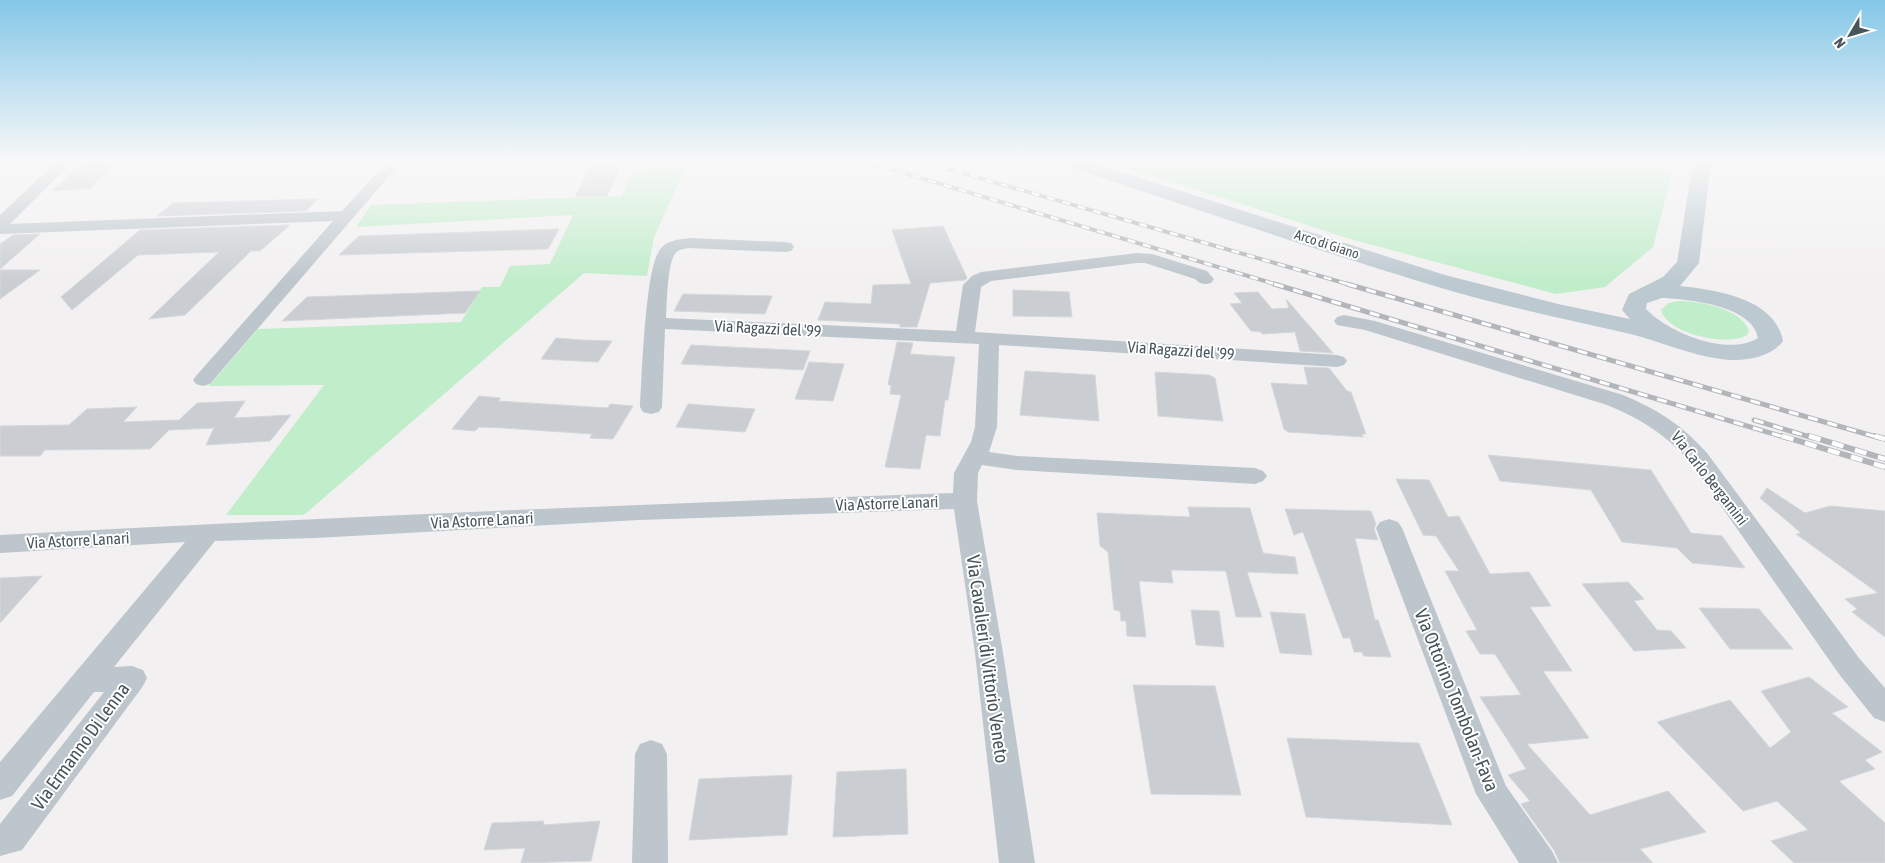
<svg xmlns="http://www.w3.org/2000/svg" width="1885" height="863" font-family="'Asap Condensed',sans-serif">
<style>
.green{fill:#c0edca}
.building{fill:#caced2;stroke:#d4d7db}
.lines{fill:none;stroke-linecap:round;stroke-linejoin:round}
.street{fill:#bcc6cc;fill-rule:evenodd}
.secondary{fill:#bcc9d0;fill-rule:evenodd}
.rail-far2-casing{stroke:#b2b6ba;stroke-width:4}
.rail-far1-casing{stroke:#b2b6ba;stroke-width:5}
.rail-casing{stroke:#b2b6ba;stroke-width:6}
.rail-far2{stroke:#fff;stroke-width:2.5;stroke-dasharray:8;stroke-linecap:butt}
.rail-far1{stroke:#fff;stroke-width:3;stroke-dasharray:10;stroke-linecap:butt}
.rail{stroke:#fff;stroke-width:4.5;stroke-dasharray:12;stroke-linecap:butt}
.labels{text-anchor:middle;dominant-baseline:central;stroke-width:4;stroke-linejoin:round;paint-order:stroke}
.far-street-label{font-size:14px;fill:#48565c;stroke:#fff}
.street-label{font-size:16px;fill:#48565c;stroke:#fff}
.near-street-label{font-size:19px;fill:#48565c;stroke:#fff}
</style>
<rect width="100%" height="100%" fill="#f2f0f0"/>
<g class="green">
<path d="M646,162H688L654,237L647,276L584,273L304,515H226L324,385L209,386L258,329L461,322L482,287H500L510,266L550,264L573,215L356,227L371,205L622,196L630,173H643Z"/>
<path d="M1105,162H1675L1653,247L1605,287L1556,294L1350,239L1239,203Z"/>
<path d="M1678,301C1699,301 1741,308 1749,331L1747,335C1728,347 1667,334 1661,310L1669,303Z"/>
</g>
<g class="building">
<path d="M83,162H115L91,188L52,191Z"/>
<path d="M621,165L607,196L575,197L591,166Z"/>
<path d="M318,199L306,211L157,216L173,203Z"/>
<path d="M290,225L260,251H251L185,315L149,319L219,252L138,255L72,310L61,297L140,230Z"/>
<path d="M943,226L967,278L965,280L930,283L917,327H900V324L818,320L825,302L871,304L873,285L911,284L892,230Z"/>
<path d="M559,229L548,249L339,255L359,236Z"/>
<path d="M40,234L0,269V244L13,235Z"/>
<path d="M0,270H40L0,299Z"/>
<path d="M1013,290L1069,292L1072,317L1013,316Z"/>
<path d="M480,291L465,313L282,321L307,297Z"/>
<path d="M1258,292L1272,309L1289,308L1286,299L1333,353L1300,351L1295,332L1262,334L1261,332L1251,331L1230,304L1242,303L1234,293Z"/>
<path d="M683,294L772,296L765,314L674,311Z"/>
<path d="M556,338L582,340L612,341L598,362L541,359Z"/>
<path d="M897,342L913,343L910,354L955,357L948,400H945L940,436L926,435L920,469L885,467L901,395L890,394L891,386L888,384Z"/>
<path d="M691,345L810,351L803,370L681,364Z"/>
<path d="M809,362L844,364L833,401L795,399Z"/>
<path d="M1304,367L1329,368L1347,391L1351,392L1366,434H1362L1363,437L1288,432L1284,429L1271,383L1308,385Z"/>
<path d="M1025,371L1095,375L1099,421L1020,415Z"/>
<path d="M1155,372L1209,375L1215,378L1223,421L1158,416Z"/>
<path d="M479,396L501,398L498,401L608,408L610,404L633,406L613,439L590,438L592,434L503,428L479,427L475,431L452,429Z"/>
<path d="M245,401L234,418L291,415L270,441L206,445L214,428L169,430L150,449L45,450L40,456H0V426L69,425L87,409L137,407L123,422L179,420L197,403Z"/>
<path d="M688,404L755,409L745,432L676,427Z"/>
<path d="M1488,455L1651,470L1691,533L1722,536L1745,568L1692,563L1677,548L1622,542L1591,490L1500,481Z"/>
<path d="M1396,479L1429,480L1448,517L1459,516L1490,574L1529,572L1551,606L1530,607L1572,671H1543L1589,738L1527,744L1590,815L1668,791L1706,832L1640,849L1653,863H1560L1554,850L1521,804L1530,801L1508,775L1526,769L1480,697L1521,695L1495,654H1480L1466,631L1477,630L1445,571H1459L1436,536L1423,535Z"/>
<path d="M1767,488L1805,513L1830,506L1885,511V637L1852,612L1857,609L1845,599L1878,593L1796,534L1801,533L1760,498Z"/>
<path d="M1188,507L1250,508L1263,553L1295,557L1298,574L1247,572L1262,617H1236L1226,571L1171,570L1173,583L1139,581L1146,637L1127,636L1126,621H1121L1120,611L1114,610L1108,552L1100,546L1097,513L1190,517Z"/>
<path d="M1285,509L1371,511L1376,524L1374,529L1378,540L1355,538L1375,620H1378L1391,657L1364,656L1362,652H1354L1350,638H1343L1303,532L1294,535Z"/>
<path d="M42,576L0,623V578Z"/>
<path d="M1628,582L1644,599L1634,601L1657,630L1671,631L1686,648L1634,651L1582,584Z"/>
<path d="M1699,608L1759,609L1793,649H1730Z"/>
<path d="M1191,610L1219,611L1224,647L1196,645Z"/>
<path d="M1270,612L1305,614L1312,655L1280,653Z"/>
<path d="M1809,677L1848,707L1832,713L1882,752L1865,760L1875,769L1839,781L1885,823V863H1794L1771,841L1808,830L1777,801L1743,811L1657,722L1730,700L1770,748L1791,732L1761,691Z"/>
<path d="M1133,685L1215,686L1241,795L1151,794Z"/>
<path d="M1287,738L1419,743L1452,825L1306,817Z"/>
<path d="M906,769L908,834L833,837L837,772Z"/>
<path d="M792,775L787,835L689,840L699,779Z"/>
<path d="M544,821L543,825L600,821L591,861L521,863L525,848L484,850L492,823Z"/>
</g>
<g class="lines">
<g class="street">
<path d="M56,162H72L10,224L342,211L384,165H394L396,168L210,384L203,386L196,384L193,380L196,376L333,221L0,234V215Z"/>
<path d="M689,238L785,242L791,243L794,247L791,251L785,252L689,248C684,249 678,249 675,254C667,265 667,303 666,318L956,331L963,285L972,276L981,272L1137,253L1152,254L1207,271L1214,279L1211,283C1204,285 1200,284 1195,279L1145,263H1137L991,281L981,287L975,332L1337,355L1344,357L1347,361L1344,365L1337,367L999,345L997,427L989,452L1017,456L1255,468L1263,471L1267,476L1263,481L1255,484L1017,470L982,465L978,473L977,501L1003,653L1035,863H999L975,653L954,509L639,520L316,538L215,541L114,667L132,666L143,670L147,678L143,686L22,850L0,856V824L104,692H94L12,796L0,800V762L185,542L0,553V535C317,518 635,504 953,493L954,473L971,442L975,427L979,344L665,329L662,407L659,412L651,414L643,412L640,407C642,377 645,272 659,251C666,240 677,240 689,238Z"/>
<path d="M1344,315L1375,321L1623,395C1658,410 1681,424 1707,453L1859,658L1885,688V722L1874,718L1839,674L1691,463C1665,434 1643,420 1607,405L1365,330L1337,325L1334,321L1337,317Z"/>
<path d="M1389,519L1398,522L1402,528L1506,786L1552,851L1558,863H1519L1476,794L1376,528L1380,522Z"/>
<path d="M651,740L662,744L667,754L668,863H632L635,754L640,744Z"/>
</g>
<path class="secondary" d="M1062,162H1090L1445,275L1558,304L1630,319L1622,310L1629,294L1663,277L1677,262L1693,162H1711L1699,263L1680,286C1716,290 1775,298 1783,341C1770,359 1741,362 1721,359C1688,355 1658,340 1626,333C1560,318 1493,304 1428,284C1306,247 1186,205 1065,166ZM1662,298C1689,299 1753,306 1758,338C1728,357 1669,333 1646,309L1647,303Z"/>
<g class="rail-far2-casing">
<g id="rail-far2">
<path d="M867,162L1278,285"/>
<path d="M924,162L1351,285"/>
</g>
</g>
<g class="rail-far1-casing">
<g id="rail-far1">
<path d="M1274,284L1787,438"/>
<path d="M1347,284L1880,438"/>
<path d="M1754,420L1813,438"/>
</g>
</g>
<g class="rail-casing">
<g id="rail">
<path d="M1782,436L1885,467"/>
<path d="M1809,436L1885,459"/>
<path d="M1875,436L1885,439"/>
</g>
</g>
<use href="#rail-far2" class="rail-far2"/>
<use href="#rail-far1" class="rail-far1"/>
<use href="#rail" class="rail"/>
</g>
<linearGradient id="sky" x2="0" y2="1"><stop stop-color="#84c7e8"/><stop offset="0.57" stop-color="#f9f8f8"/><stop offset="1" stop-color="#f9f8f8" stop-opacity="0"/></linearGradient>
<rect width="1885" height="283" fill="url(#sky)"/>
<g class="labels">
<g class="far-street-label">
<text transform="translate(1327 244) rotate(18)">Arco di Giano</text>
</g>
<g class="street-label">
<text transform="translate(768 328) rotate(3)">Via Ragazzi del '99</text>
<text transform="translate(1181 350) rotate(4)">Via Ragazzi del '99</text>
<text transform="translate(1710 478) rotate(52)">Via Carlo Bergamini</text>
<text transform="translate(887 503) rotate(-2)">Via Astorre Lanari</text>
<text transform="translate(482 520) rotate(-3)">Via Astorre Lanari</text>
<text transform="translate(78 540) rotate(-3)">Via Astorre Lanari</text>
</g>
<g class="near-street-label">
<text transform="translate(988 659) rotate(82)">Via Cavalieri di Vittorio Veneto</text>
<text transform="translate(1457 700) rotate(68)">Via Ottorino Tombolan-Fava</text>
<text transform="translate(80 746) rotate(-54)">Via Ermanno Di Lenna</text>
</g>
</g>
<g transform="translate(1850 35) rotate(232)" stroke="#ffffff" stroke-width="4" paint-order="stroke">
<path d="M0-4L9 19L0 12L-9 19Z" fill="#48565c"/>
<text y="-8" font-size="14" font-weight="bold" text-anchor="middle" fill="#48565c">N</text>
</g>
</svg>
